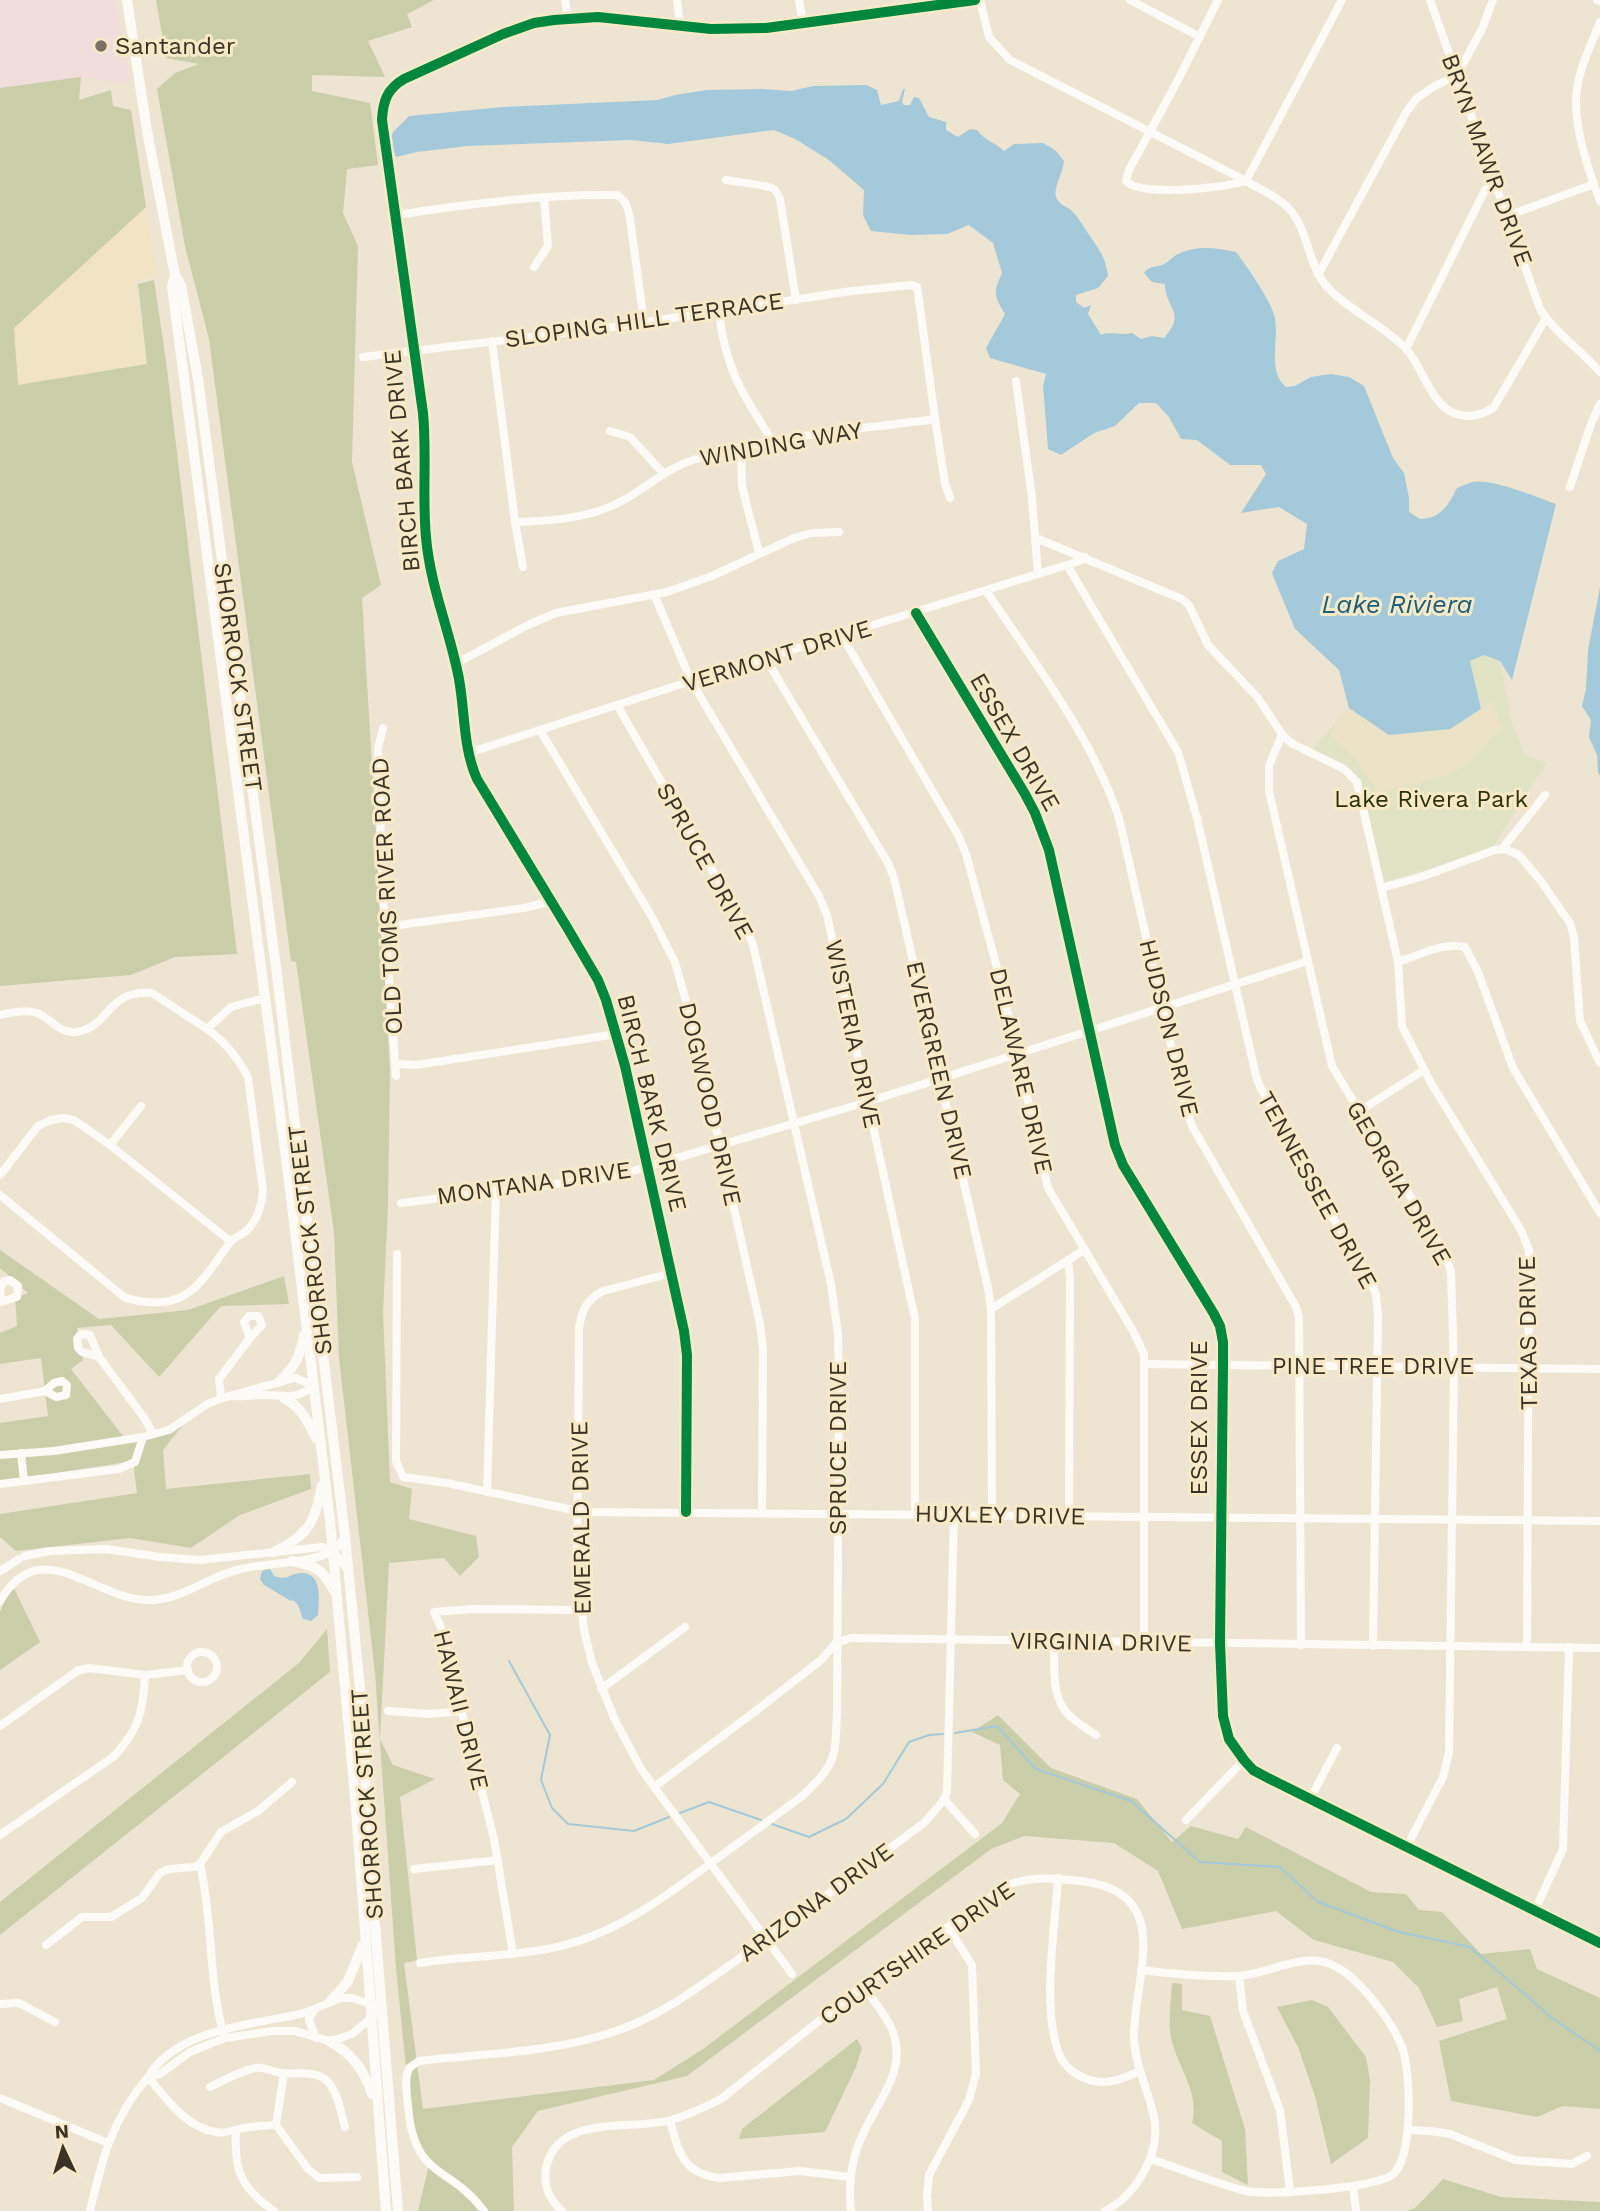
<svg xmlns="http://www.w3.org/2000/svg" width="1600" height="2211" font-family="'Work Sans',sans-serif">
<style>
.commercial{fill:#f0dedc}
.built{fill:#f1e4c4}
.green{fill:#e1e3c5}
.forest{fill:#cacea9}
.sand{fill:#ece3c6}
.water{fill:#a4c9da}
.lines{fill:none;stroke-linecap:round;stroke-linejoin:round}
.stream{stroke:#a4c9da;stroke-width:2}
.street{stroke:#fcfbf8;stroke-width:8}
.secondary{stroke:#fcfbf8;stroke-width:10}
.cycleway-casing{stroke:#f8eac7;stroke-width:15}
.cycleway{stroke:#00873e;stroke-width:10}
.poi-dot{fill:#797263;stroke:#f8eac7;stroke-width:2.5}
.labels{text-anchor:middle;dominant-baseline:central;stroke-width:6;stroke-linejoin:round;paint-order:stroke}
.poi-label{font-size:24px;fill:#3a3427;stroke:#f8eac7;text-anchor:start}
.street-label{font-size:24px;fill:#3a3427;stroke:#f8eac7}
.park-label{font-size:24px;fill:#2a3209;stroke:#f8eac7}
.water-label{font-size:26px;font-style:italic;fill:#1a5d7d;stroke:#f8eac7}
</style>
<rect width="100%" height="100%" fill="#ede5d2"/>
<path class="commercial" d="M0,0H116L131,84L80,77L0,88Z"/>
<path class="built" d="M146,211L157,276L135,281L147,369L14,390L6,329L119,216Z"/>
<path class="green" d="M1484,655L1500,661L1512,723L1525,755L1547,763L1491,850L1384,882L1357,781L1310,751L1349,708L1389,735L1469,661Z"/>
<g class="forest">
<path d="M156,0H434L407,14L412,27L368,41L385,77L312,75V91L370,103L378,165L347,169L343,213L358,246L352,462L381,585L362,598L390,1069L388,1205L383,1313L390,1482L412,1489L409,1519L476,1536L479,1557L460,1576L444,1558L389,1563L380,1739L393,1765L435,1779L400,1797L417,1960L404,1963L423,2109L654,2080L703,2049L1002,1823L1020,1794L1003,1780L1000,1745L972,1732L998,1715L1051,1768L1137,1799L1172,1842L1191,1826L1238,1839L1246,1827L1371,1892L1406,1894L1419,1910L1442,1912L1481,1954L1530,1949L1537,1969L1600,1998V2109L1563,2106L1537,2117L1451,2101L1439,2041L1507,2019L1497,1987L1459,1999L1463,2021L1437,2027L1419,1988L1393,1962L1314,1940L1276,1911L1182,1929L1158,1871L1114,1843L1024,1836L991,1849L687,2076L538,2111L512,2147L514,2211H418L429,2165L412,2128L396,1968L375,1673L339,1358L334,1232L296,962L291,961L209,339L185,246L157,89L175,73L199,64L166,58Z"/>
<path d="M81,77L79,100L111,90L113,106L131,110L146,207L14,328L18,385L147,364L138,284L154,280L166,361L237,954L175,957L131,975L0,986V88Z"/>
<path d="M0,1250L99,1319L188,1310L284,1276L289,1304L221,1306L159,1377L111,1325L77,1328L83,1360L71,1369L126,1440L183,1425L163,1450L166,1489L310,1474L311,1489L240,1515L191,1548L130,1538L16,1551L0,1537V1514L137,1493L133,1461L0,1482V1423L48,1416L41,1358L0,1364V1333L17,1326L15,1298L28,1293L0,1268Z"/>
<path d="M12,1584L40,1642L0,1670V1612Z"/>
<path d="M327,1629L330,1672L0,1935V1902L299,1663Z"/>
<path d="M1172,1983L1182,1984V2010L1210,2016L1245,2129L1248,2185L1222,2172V2141L1192,2123C1200,2092 1178,2068 1171,2038C1168,2022 1171,2000 1172,1983Z"/>
<path d="M1312,2000L1328,2007L1366,2057L1370,2080L1368,2138L1331,2164L1315,2096L1298,2047L1277,2007Z"/>
<path d="M857,2039L862,2048L856,2067L825,2132L739,2139L742,2129Z"/>
<path d="M1443,2179L1501,2197L1600,2202V2211H1407L1415,2208Z"/>
</g>
<path class="sand" d="M1493,700L1502,728L1467,764L1445,776L1378,793L1357,761L1329,735L1349,708L1389,735L1450,729Z"/>
<g class="water">
<path d="M866,85L877,90L881,105L899,101L903,89H905L902,102L904,105H910L914,97L919,98L929,117L946,122V130L958,137L970,129L977,130C985,141 995,142 1004,151L1014,144L1043,143L1055,150L1064,161C1063,173 1053,188 1056,197C1059,205 1066,206 1072,211C1079,218 1082,225 1088,233C1099,250 1105,255 1108,276L1098,288L1076,295V302L1084,308L1091,305L1088,314L1101,335C1110,331 1121,336 1132,333L1141,339L1152,336L1164,338C1187,311 1166,311 1165,284L1152,282L1144,273C1151,265 1154,268 1164,264C1169,262 1173,256 1178,254C1197,245 1216,248 1236,252C1247,267 1272,301 1275,319C1279,341 1267,371 1286,387L1295,386L1311,377L1331,374L1349,377L1364,386L1393,458L1404,473L1409,498V512L1420,519C1440,519 1448,506 1457,488C1462,486 1468,483 1473,482C1491,478 1537,497 1556,504L1512,680L1500,661L1484,655L1470,661L1481,709L1450,729L1389,735L1349,708L1339,670L1295,629L1272,573L1278,561L1304,549L1307,524L1279,507L1241,513L1266,474L1261,465H1230L1197,440L1181,439L1169,417L1156,403H1139L1115,426L1094,433L1061,455L1048,449L1043,386L1046,374L990,358L986,348L1005,314C994,296 993,293 1002,273L993,243L969,225L947,234L911,235L871,231L863,215L864,190L829,160L795,139L774,130L668,144L631,140L467,146L417,152L396,157L389,140L394,131L409,116L503,107L658,100L675,95L707,90L763,89L791,91L813,86Z"/>
<path d="M1600,587V776L1598,772L1597,755L1589,737L1591,720L1582,706L1586,689L1588,650Z"/>
<path d="M270,1569L274,1576C289,1581 288,1574 301,1573C323,1572 319,1601 318,1615L311,1621L303,1619L298,1605L293,1600L291,1601L264,1585L260,1579L262,1571Z"/>
</g>
<g class="lines">
<g class="stream">
<path d="M509,1661L550,1735L541,1780L552,1808L568,1824L634,1831L669,1817"/>
<path d="M955,1733L997,1726L1036,1769L1131,1801L1200,1862L1280,1867L1318,1902L1399,1932L1470,1947L1552,2018L1600,2051"/>
<path d="M680,1813L709,1802L761,1820"/>
<path d="M772,1824L809,1837L846,1819L883,1784L909,1742L929,1735L943,1734"/>
</g>
<g class="street">
<path d="M565,0L568,18"/>
<path d="M677,0L680,25"/>
<path d="M799,0L803,23"/>
<path d="M980,0L989,37L1010,60L1246,181C1261,190 1279,197 1291,211C1310,234 1307,268 1331,291C1354,313 1386,327 1407,350C1427,373 1432,417 1470,416C1480,415 1486,413 1494,407L1546,318"/>
<path d="M1130,0L1200,37"/>
<path d="M1218,0L1178,80L1129,170L1126,181C1141,197 1224,188 1246,181L1342,0"/>
<path d="M1430,0L1540,309C1556,334 1581,350 1600,372"/>
<path d="M1597,0L1600,1"/>
<path d="M1600,22C1592,43 1580,66 1577,89C1572,123 1588,169 1600,201"/>
<path d="M726,180C736,182 768,185 774,189C776,191 779,196 780,199L796,300"/>
<path d="M396,215C470,204 542,194 617,195C627,201 628,209 630,219L644,322"/>
<path d="M1507,216L1594,184"/>
<path d="M534,267L548,246L544,197"/>
<path d="M1318,275L1407,111L1416,99L1433,87L1457,75L1482,29L1493,0"/>
<path d="M719,312C725,369 743,395 773,442"/>
<path d="M492,341L515,522L523,567"/>
<path d="M1406,349L1485,190L1495,183"/>
<path d="M363,357L606,328L852,291L912,285L917,287L918,293L935,419L945,483L950,498"/>
<path d="M1016,381L1032,498L1038,574"/>
<path d="M610,431L630,437L664,474"/>
<path d="M741,448L742,486L759,553"/>
<path d="M1570,487L1591,424L1600,404"/>
<path d="M515,522C548,521 584,519 614,505C641,493 664,469 693,460C769,436 856,430 935,419"/>
<path d="M1036,538L1182,599L1189,605L1208,645L1258,698L1284,737L1293,744L1344,769L1357,782L1398,962L1402,1026L1431,1083L1521,1230L1529,1250L1527,1647"/>
<path d="M1067,565L1178,752L1197,818L1257,1080L1282,1132L1371,1282L1376,1295L1378,1315L1373,1646"/>
<path d="M987,592C1035,664 1091,735 1119,818L1184,1103L1192,1126L1296,1307L1299,1318L1301,1645"/>
<path d="M654,594L691,681L819,896L827,915L915,1319V1514"/>
<path d="M916,613L1025,794L1035,813L1049,850L1115,1145L1123,1165L1214,1314L1220,1326L1223,1342V1365L1220,1643L1223,1716L1229,1739L1244,1760L1253,1770L1270,1779L1600,1943"/>
<path d="M842,636L958,835L966,854L999,975L1048,1188L1133,1331L1144,1354V1642"/>
<path d="M766,659L888,863L894,878L988,1288L991,1309L992,1515"/>
<path d="M455,664L528,625L556,613L667,592L712,576L794,538L812,533L839,532"/>
<path d="M383,728L378,748L383,897L396,1076"/>
<path d="M540,730L652,917L675,962L694,1030L760,1324L763,1349L762,1513"/>
<path d="M1282,734L1269,766V791L1332,1066L1445,1254L1451,1272L1454,1367L1449,1752L1443,1777L1407,1846"/>
<path d="M468,753L691,681L1080,561L1085,557"/>
<path d="M1502,849L1545,795"/>
<path d="M1381,888L1421,877L1495,850L1505,849L1519,855L1540,880L1570,923L1574,938L1580,1021L1600,1063"/>
<path d="M385,927L524,908L552,901"/>
<path d="M1398,962C1418,956 1445,941 1465,947L1478,972L1513,1068L1600,1213"/>
<path d="M0,1015C12,1012 32,1008 43,1016C54,1023 62,1034 77,1032C111,1026 107,989 152,993L207,1029L231,1007L265,998"/>
<path d="M396,1064L416,1065L617,1034"/>
<path d="M1358,1112L1424,1070"/>
<path d="M110,1145L141,1106"/>
<path d="M0,1175L38,1126L51,1120L63,1118L74,1120L110,1145L230,1241"/>
<path d="M0,1195L124,1297C137,1302 147,1303 162,1302C196,1300 210,1268 229,1244C233,1237 241,1236 246,1231C257,1222 262,1204 263,1191L248,1077C238,1058 224,1041 207,1029"/>
<path d="M401,1203L612,1177L867,1102L1308,961"/>
<path d="M397,1254L396,1461L403,1477L447,1483L582,1512L1600,1521"/>
<path d="M1068,1260L1070,1280L1069,1516"/>
<path d="M672,1273L603,1291C586,1300 582,1310 579,1328L577,1571L584,1630L592,1663L615,1720L641,1769L792,1974"/>
<path d="M10,1280L18,1286L17,1297L1,1302L0,1290L4,1281Z"/>
<path d="M991,1309L1084,1250"/>
<path d="M249,1316H258L262,1325L250,1338L244,1322Z"/>
<path d="M81,1334L90,1335L99,1357L82,1352L78,1348L77,1339Z"/>
<path d="M99,1357L145,1419L153,1434"/>
<path d="M1145,1364L1600,1369"/>
<path d="M295,1378L314,1385C296,1401 285,1395 264,1395C252,1395 241,1397 229,1396Z"/>
<path d="M62,1381L67,1385L66,1395L56,1397L45,1391L54,1383Z"/>
<path d="M221,1398L219,1379L250,1338"/>
<path d="M0,1399L45,1391"/>
<path d="M21,1453L24,1481"/>
<path d="M0,1455L54,1451L143,1437L169,1430L209,1403L229,1396"/>
<path d="M0,1484L119,1469L135,1462L143,1437"/>
<path d="M487,1492L496,1190"/>
<path d="M686,1512L687,1355L684,1331L625,1066L606,1000L598,980L568,929L477,779C463,748 465,712 459,679C450,631 430,586 426,537C422,496 427,455 423,413L382,120C383,101 387,89 404,79L503,34L534,23L554,20L598,17L711,29L766,28L975,0"/>
<path d="M25,1556L50,1551L106,1549L160,1557L200,1560L322,1547L333,1551L347,1569"/>
<path d="M0,1571L19,1559"/>
<path d="M0,1601C41,1531 93,1599 147,1600C181,1601 205,1578 237,1570C266,1562 298,1565 326,1554C336,1551 340,1545 345,1536"/>
<path d="M1054,1641C1055,1665 1050,1697 1069,1715C1077,1723 1087,1729 1096,1735"/>
<circle cx="202" cy="1667" r="15"/>
<path d="M601,1689L685,1627"/>
<path d="M388,1711L429,1714L461,1711"/>
<path d="M0,1726L77,1671L89,1668L145,1675L188,1670"/>
<path d="M654,1787L757,1710L821,1660L836,1643L851,1638L1600,1648"/>
<path d="M944,1799L975,1834"/>
<path d="M1310,1799L1337,1748"/>
<path d="M1186,1820L1244,1760"/>
<path d="M0,1835L113,1757C139,1730 143,1713 145,1675"/>
<path d="M200,1864C213,1919 208,1977 223,2032"/>
<path d="M414,1869L498,1860"/>
<path d="M1058,1878C1055,1927 1042,2006 1058,2051C1064,2070 1084,2082 1104,2082C1117,2082 1128,2076 1140,2071"/>
<path d="M1535,1910L1563,1849L1569,1647"/>
<path d="M46,1945L82,1917H111L142,1898L160,1873L169,1869L194,1867L200,1864L221,1832L258,1811L292,1782"/>
<path d="M513,1954L494,1839L440,1625L434,1612L473,1609L581,1610"/>
<path d="M420,1963C464,1956 509,1957 552,1948C613,1936 662,1899 711,1863C741,1841 771,1819 801,1797C837,1763 835,1759 837,1710L839,1388L838,1334L831,1284L753,945L748,932L617,705"/>
<path d="M1141,1970C1173,1974 1205,1977 1237,1976C1267,1975 1301,1952 1330,1964C1357,1974 1392,2021 1402,2047C1411,2070 1414,2159 1392,2175C1374,2188 1269,2196 1246,2191C1214,2183 1182,2169 1150,2159"/>
<path d="M1239,1976L1243,2011L1280,2110L1290,2191"/>
<path d="M341,1998H352L383,2008L352,2034L338,2039L329,2041L295,2031H273L225,2038L190,2052L160,2074L148,2077C176,2030 248,2025 295,2015C312,2012 326,2003 341,1998Z"/>
<path d="M0,2004L19,2003L55,2022"/>
<path d="M314,2010L309,2020L316,2038"/>
<path d="M284,2073L276,2125L308,2169L319,2178L357,2177"/>
<path d="M210,2087C225,2080 240,2071 255,2068C265,2066 272,2072 281,2073C296,2075 316,2069 328,2082C338,2093 341,2113 345,2127"/>
<path d="M0,2098L108,2143"/>
<path d="M670,2121C679,2152 682,2173 719,2178L800,2171L850,2177"/>
<path d="M236,2130C234,2171 240,2187 274,2211"/>
<path d="M1408,2130L1431,2131L1450,2134L1515,2160L1572,2164L1587,2156"/>
<path d="M1353,2186L1356,2211"/>
<path d="M90,2211C102,2159 112,2119 148,2077C166,2098 186,2128 216,2132C225,2134 234,2130 243,2128C254,2126 265,2126 276,2125"/>
<path d="M484,2211C449,2164 414,2180 408,2106C407,2093 404,2080 409,2068L419,2061C487,2053 557,2053 622,2029C665,2013 703,1984 740,1958C802,1914 863,1868 924,1823L943,1801L947,1792L954,1514"/>
<path d="M562,2211C549,2199 543,2186 546,2168C557,2113 631,2131 671,2120C689,2115 705,2107 721,2099L863,1986L1008,1885C1032,1876 1055,1878 1081,1881C1175,1892 1135,1973 1134,2035C1134,2062 1147,2087 1153,2113C1163,2150 1138,2194 1105,2211"/>
<path d="M851,2211C848,2184 852,2156 864,2132C879,2099 907,2070 893,2032C887,2016 873,2000 863,1986"/>
<path d="M928,2211L927,2196L929,2175L969,2100L976,2074L972,1965L948,1927"/>
</g>
<g class="secondary">
<path d="M127,0L147,131L175,275L181,285L198,379L277,975L345,1536L361,1699L370,1862L398,2211"/>
<path d="M175,275L172,286L289,1181L330,1521L355,1797L386,2211"/>
<path d="M279,1382C294,1368 301,1355 304,1335"/>
<path d="M284,1398C301,1407 308,1421 316,1438"/>
<path d="M274,1552C308,1536 316,1521 322,1485"/>
<path d="M292,1561C317,1566 323,1570 335,1592"/>
<path d="M331,2001L348,1981L363,1945"/>
<path d="M329,2041C352,2053 364,2070 372,2094"/>
</g>
<g class="cycleway-casing">
<g id="cycleway">
<path d="M916,613L1025,794L1035,813L1049,850L1115,1145L1123,1165L1214,1314L1220,1326L1223,1342V1365L1220,1643L1223,1716L1229,1739L1244,1760L1253,1770L1270,1779L1600,1943"/>
<path d="M686,1512L687,1355L684,1331L625,1066L606,1000L598,980L568,929L477,779C463,748 465,712 459,679C450,631 430,586 426,537C422,496 427,455 423,413L382,120C383,101 387,89 404,79L503,34L534,23L554,20L598,17L711,29L766,28L975,0"/>
</g>
</g>
<use href="#cycleway" class="cycleway"/>
</g>
<circle class="poi-dot" cx="101" cy="46" r="7"/>
<g class="labels">
<g class="poi-label">
<text x="115" y="46">Santander</text>
</g>
<g class="street-label">
<text transform="translate(1487 160) rotate(70)">BRYN MAWR DRIVE</text>
<text transform="translate(644 320) rotate(-8)">SLOPING HILL TERRACE</text>
<text transform="translate(781 444) rotate(-10)">WINDING WAY</text>
<text transform="translate(402 461) rotate(-95)">BIRCH BARK DRIVE</text>
<text transform="translate(777 656) rotate(-17)">VERMONT DRIVE</text>
<text transform="translate(238 677) rotate(82)">SHORROCK STREET</text>
<text transform="translate(1015 742) rotate(60)">ESSEX DRIVE</text>
<text transform="translate(705 861) rotate(61)">SPRUCE DRIVE</text>
<text transform="translate(387 896) rotate(-93)">OLD TOMS RIVER ROAD</text>
<text transform="translate(1169 1028) rotate(76)">HUDSON DRIVE</text>
<text transform="translate(853 1034) rotate(78)">WISTERIA DRIVE</text>
<text transform="translate(939 1070) rotate(77)">EVERGREEN DRIVE</text>
<text transform="translate(1021 1071) rotate(77)">DELAWARE DRIVE</text>
<text transform="translate(652 1103) rotate(76)">BIRCH BARK DRIVE</text>
<text transform="translate(710 1104) rotate(77)">DOGWOOD DRIVE</text>
<text transform="translate(534 1183) rotate(-8)">MONTANA DRIVE</text>
<text transform="translate(1399 1183) rotate(60)">GEORGIA DRIVE</text>
<text transform="translate(1317 1190) rotate(61)">TENNESSEE DRIVE</text>
<text transform="translate(310 1240) rotate(-97)">SHORROCK STREET</text>
<text transform="translate(1528 1333) rotate(-91)">TEXAS DRIVE</text>
<text x="1373" y="1366">PINE TREE DRIVE</text>
<text transform="translate(1199 1418) rotate(-90)">ESSEX DRIVE</text>
<text transform="translate(838 1448) rotate(-90)">SPRUCE DRIVE</text>
<text transform="translate(1000 1515) rotate(1)">HUXLEY DRIVE</text>
<text transform="translate(581 1518) rotate(-91)">EMERALD DRIVE</text>
<text transform="translate(1101 1642) rotate(1)">VIRGINIA DRIVE</text>
<text transform="translate(461 1710) rotate(76)">HAWAII DRIVE</text>
<text transform="translate(367 1804) rotate(-94)">SHORROCK STREET</text>
<text transform="translate(816 1902) rotate(-36)">ARIZONA DRIVE</text>
<text transform="translate(917 1953) rotate(-35)">COURTSHIRE DRIVE</text>
</g>
<g class="park-label">
<text x="1431" y="799">Lake Rivera Park</text>
</g>
<g class="water-label">
<text x="1397" y="604">Lake Riviera</text>
</g>
</g>
<g transform="translate(63 2148) rotate(356)" stroke="#f8eac7" stroke-width="5" paint-order="stroke">
<path d="M0-5L12 26L0 18L-12 26Z" fill="#3a3427"/>
<text y="-10" font-size="19" font-weight="bold" text-anchor="middle" fill="#3a3427">N</text>
</g>
</svg>
